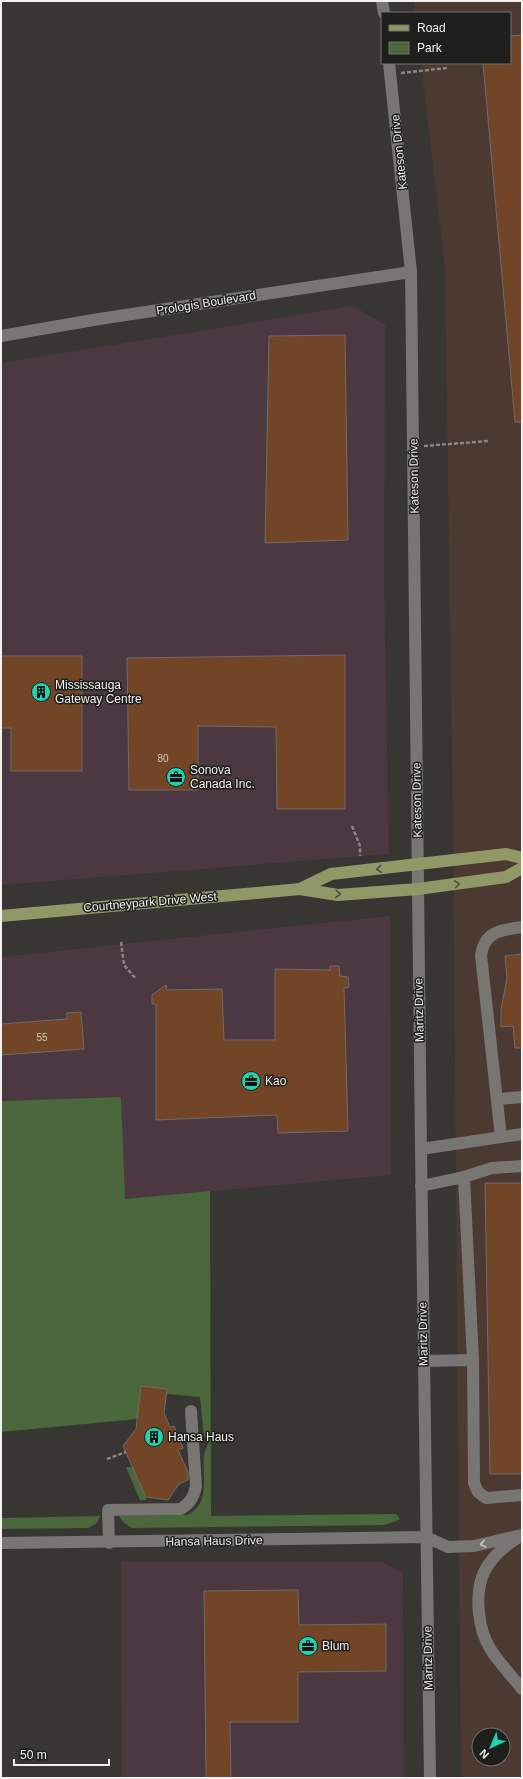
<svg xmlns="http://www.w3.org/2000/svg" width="523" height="1779" font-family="Helvetica,sans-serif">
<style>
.commercial{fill:#4b3840}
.industrial{fill:#4c3931;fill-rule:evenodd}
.green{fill:#4b683c}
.building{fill:#714526;stroke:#6f6c6a}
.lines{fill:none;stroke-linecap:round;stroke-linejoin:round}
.path{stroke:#888785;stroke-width:2.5;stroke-dasharray:4 2;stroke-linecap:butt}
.minor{stroke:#777673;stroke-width:12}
.major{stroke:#919868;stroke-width:12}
.oneway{stroke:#4c4f3a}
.oneway2{stroke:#c6c5c4}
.labels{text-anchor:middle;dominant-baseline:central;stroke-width:3;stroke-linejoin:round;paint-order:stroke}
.number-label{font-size:10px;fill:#d1c5bd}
.street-label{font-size:12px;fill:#f1f0ef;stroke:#1e1e1c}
.poi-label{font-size:12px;fill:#f1f0ef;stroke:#1e1e1c;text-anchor:start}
</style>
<rect width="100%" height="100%" fill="#373633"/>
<g class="commercial">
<path d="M353,306L385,325L384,579L389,854L1,885V363Z"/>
<path d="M390,916L391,1175L124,1199L121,1097L1,1101V957Z"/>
<path d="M121,1562H383L403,1573L404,1778H122Z"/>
</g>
<path class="industrial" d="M414,1H522V1778H461L453,826L445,268L421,63H510V13H415ZM479,1735H503V1759H479Z"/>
<g class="green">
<path d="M121,1097L125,1199L210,1191L211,1516L396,1514L400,1519L394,1522L384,1525L132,1528L124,1523L119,1516L187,1515C211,1504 202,1476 204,1455C205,1451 207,1446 209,1442L204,1436L200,1397L167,1394V1389L141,1387L137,1419L1,1432V1101Z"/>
<path d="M126,1467H133L146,1497V1500H140Z"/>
<path d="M100,1516L97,1523L88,1528L1,1529V1518Z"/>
</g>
<g class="building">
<path d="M522,35V422H515L483,63H510V36Z"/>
<path d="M345,335L348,540L265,543L269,336Z"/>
<path d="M345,655V809H277L276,727L198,726V790H129L127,658Z"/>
<path d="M1,656H82V771H11V728H1Z"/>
<path d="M522,954V1048H515L513,1026L501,1027V1009L507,978L505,956Z"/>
<path d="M330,966H339L340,976L348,977L349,987L344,988L348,1131L278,1133L277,1115L156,1120V1004H152V995L166,985L167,990L222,989L224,1040H275V969L330,970Z"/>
<path d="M81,1012L84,1049L1,1055V1024L67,1019V1013Z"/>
<path d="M485,1183H522V1474H490Z"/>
<path d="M141,1386L167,1389L164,1413L170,1427L174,1426L183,1448L178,1450L188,1472V1480L179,1484L168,1500L146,1497L123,1446L136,1429Z"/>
<path d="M298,1590L299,1625L386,1624V1671L298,1672V1722H230L231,1778H206L204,1591Z"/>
</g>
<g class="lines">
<g class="path">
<path d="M401,73L447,68"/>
<path d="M424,446L488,441"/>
<path d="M352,826L360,846V856"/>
<path d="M121,942L124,965L136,979"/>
<path d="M107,1459L126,1452"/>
</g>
<g class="minor">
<path d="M382,1L384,13"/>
<path d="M389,63L411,272L421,1149L430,1778"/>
<path d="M1,336L99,319L411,272"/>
<path d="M497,1099L522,1097"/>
<path d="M501,1137L481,955C485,931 501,930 522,927"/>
<path d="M421,1149L522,1134"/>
<path d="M464,1177L473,1360"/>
<path d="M421,1186L464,1177L492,1168L522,1166"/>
<path d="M424,1361L473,1360L474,1483L478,1492L486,1498L522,1495"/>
<path d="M516,1539C503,1547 491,1558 484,1572C474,1594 478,1630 491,1650C500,1664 512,1676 522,1689"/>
<path d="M1,1543L426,1537L448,1547L474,1546L521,1535"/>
<path d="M109,1543L108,1510L181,1509C190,1503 194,1497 196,1486L191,1411"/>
</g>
<g class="major">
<path d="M300,889L331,874L506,854L522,858"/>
<path d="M1,916L300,889L338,895L418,889L506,877L522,868"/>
</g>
</g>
<defs><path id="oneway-chevron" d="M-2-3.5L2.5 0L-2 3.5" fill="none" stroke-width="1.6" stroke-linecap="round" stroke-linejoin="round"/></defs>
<g class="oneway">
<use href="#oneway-chevron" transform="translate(379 869) rotate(174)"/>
<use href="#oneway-chevron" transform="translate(457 884) rotate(-8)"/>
<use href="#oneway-chevron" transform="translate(338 894) rotate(2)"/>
</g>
<use class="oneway2" href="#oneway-chevron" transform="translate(483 1544) rotate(167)"/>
<defs>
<g id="building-disc" transform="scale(1)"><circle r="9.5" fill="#1dd5b1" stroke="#1e1e1c"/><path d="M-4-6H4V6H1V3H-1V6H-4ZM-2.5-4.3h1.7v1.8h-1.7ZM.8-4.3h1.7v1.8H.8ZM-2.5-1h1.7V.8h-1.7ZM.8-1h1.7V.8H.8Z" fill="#111"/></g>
<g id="office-disc" transform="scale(1)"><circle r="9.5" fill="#1dd5b1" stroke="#1e1e1c"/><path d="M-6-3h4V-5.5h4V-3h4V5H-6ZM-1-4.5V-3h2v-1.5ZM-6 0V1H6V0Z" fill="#111"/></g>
</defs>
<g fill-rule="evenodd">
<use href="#building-disc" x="41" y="692"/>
<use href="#office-disc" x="176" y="777"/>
<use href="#office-disc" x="251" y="1081"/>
<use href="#building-disc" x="154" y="1437"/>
<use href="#office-disc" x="308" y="1646"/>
</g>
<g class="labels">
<g class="number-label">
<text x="163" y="758">80</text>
<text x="42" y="1037">55</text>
</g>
<g class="street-label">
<text transform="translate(399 152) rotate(-96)">Kateson Drive</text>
<text transform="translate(206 303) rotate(-9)">Prologis Boulevard</text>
<text transform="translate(414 476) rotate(-91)">Kateson Drive</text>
<text transform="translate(417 800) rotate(-91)">Kateson Drive</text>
<text transform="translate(150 902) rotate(-5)">Courtneypark Drive West</text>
<text transform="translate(419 1010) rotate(-91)">Maritz Drive</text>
<text transform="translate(423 1334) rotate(-91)">Maritz Drive</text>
<text transform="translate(214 1541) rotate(-1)">Hansa Haus Drive</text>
<text transform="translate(428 1658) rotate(-91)">Maritz Drive</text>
</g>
<g class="poi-label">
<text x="55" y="685">Mississauga<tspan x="55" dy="14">Gateway Centre</tspan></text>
<text x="190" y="770">Sonova<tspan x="190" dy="14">Canada Inc.</tspan></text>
<text x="265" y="1081">Kao</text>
<text x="168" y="1437">Hansa Haus</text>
<text x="322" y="1646">Blum</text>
</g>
</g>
<rect width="523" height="1779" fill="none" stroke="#f1f0ef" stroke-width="4"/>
<rect x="381" y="12" width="130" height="52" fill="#1e1e1c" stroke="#727270"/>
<rect x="389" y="25" width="20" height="6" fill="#919868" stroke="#727270"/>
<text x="417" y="32" font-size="12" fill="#f1f0ef">Road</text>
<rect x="389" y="42" width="20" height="12" fill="#4b683c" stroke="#727270"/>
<text x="417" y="52" font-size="12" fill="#f1f0ef">Park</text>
<g transform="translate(491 1747) rotate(224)"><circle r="19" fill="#1e1e1c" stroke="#727270"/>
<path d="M0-3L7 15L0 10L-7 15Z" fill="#1dd5b1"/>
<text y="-6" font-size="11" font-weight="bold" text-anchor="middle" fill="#f1f0ef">N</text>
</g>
<path d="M14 1759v6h95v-6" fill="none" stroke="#f1f0ef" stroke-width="2"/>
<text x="20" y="1759" font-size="12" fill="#f1f0ef" stroke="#1e1e1c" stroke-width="3" paint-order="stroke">50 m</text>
</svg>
